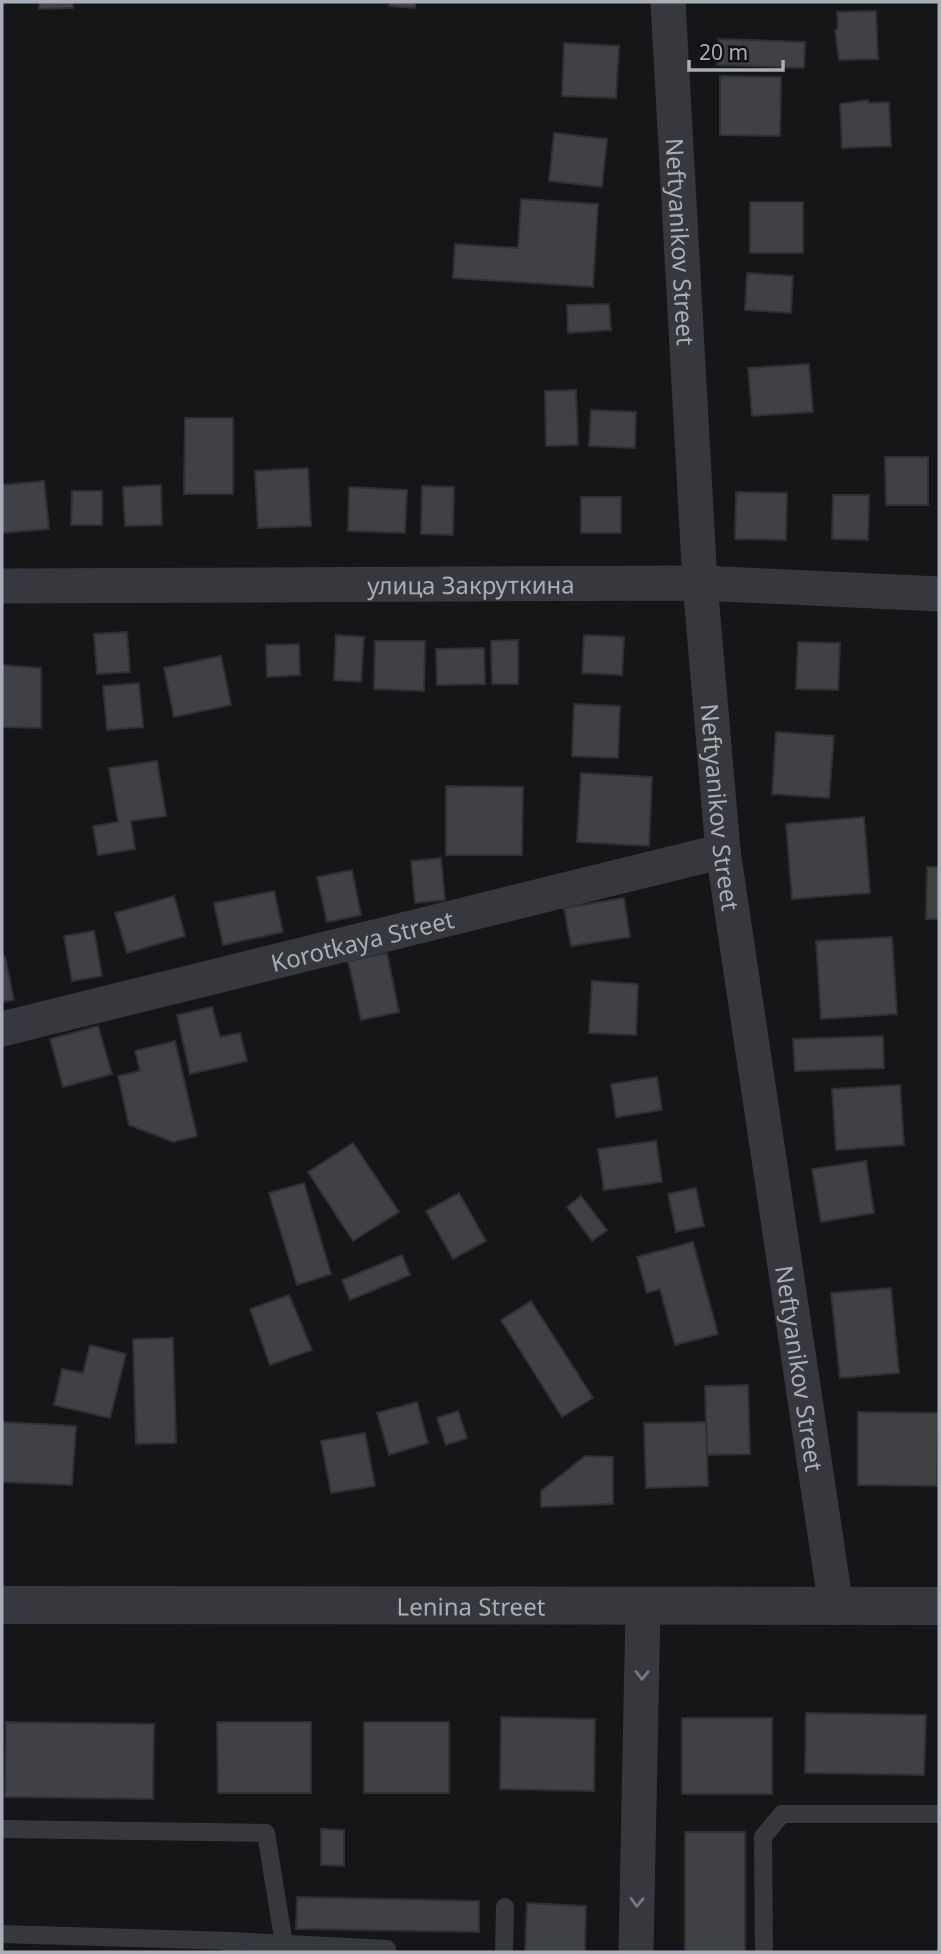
<svg xmlns="http://www.w3.org/2000/svg" width="941" height="1954" font-family="'Noto Sans',sans-serif">
<style>
.building{fill:#404145;stroke:#303034;stroke-width:2}
.lines{fill:none;stroke-linecap:round;stroke-linejoin:round}
.service{stroke:#37383d;stroke-width:18}
.minor{stroke:#37383d;stroke-width:35}
.tertiary{stroke:#37383d;stroke-width:38}
.oneway{stroke:#757881}
.labels{text-anchor:middle;dominant-baseline:central;stroke-width:7;stroke-linejoin:round;paint-order:stroke}
.street-label{font-size:24px;fill:#a8adb8;stroke:#111113}
</style>
<rect width="100%" height="100%" fill="#161618"/>
<g class="building">
<path d="M39,2H73V8L39,9Z"/>
<path d="M390,2H415V8L389,6Z"/>
<path d="M876,11L878,59L839,60L835,30L838,29L837,12Z"/>
<path d="M718,39L805,42L804,68L717,65Z"/>
<path d="M564,43L619,46L616,98L562,96Z"/>
<path d="M720,76L781,77L780,136L720,135Z"/>
<path d="M868,100V103L889,102L891,146L842,148L840,104Z"/>
<path d="M554,133L607,139L602,187L549,181Z"/>
<path d="M521,199L598,204L593,287L453,278L455,244L518,248Z"/>
<rect x="750" y="202" width="53" height="51"/>
<path d="M747,273L793,276L791,313L745,310Z"/>
<path d="M609,304L611,330L568,333L567,305Z"/>
<path d="M809,364L813,412L752,416L748,368Z"/>
<path d="M576,390L578,445L546,446L545,391Z"/>
<path d="M591,410L636,412L635,448L589,446Z"/>
<path d="M185,418H233V494H184Z"/>
<path d="M885,457H928V505H886Z"/>
<path d="M308,468L311,526L258,528L255,471Z"/>
<path d="M44,481L49,529L2,533V485Z"/>
<path d="M161,485L162,525L125,526L123,487Z"/>
<path d="M422,486L454,487L453,535L421,534Z"/>
<path d="M349,487L407,490L405,533L348,531Z"/>
<path d="M72,491H102V525H71Z"/>
<path d="M736,492L787,493L786,540L735,539Z"/>
<path d="M833,495H869L868,540L832,539Z"/>
<rect x="581" y="497" width="40" height="36"/>
<path d="M127,632L130,672L97,674L94,634Z"/>
<path d="M336,635L364,637L361,682L334,680Z"/>
<path d="M584,635L624,637L622,675L582,673Z"/>
<path d="M518,640V684H492L491,641Z"/>
<path d="M375,641H425L424,691L374,689Z"/>
<path d="M798,642L840,643L838,690L796,689Z"/>
<path d="M299,644L300,675L267,677L266,645Z"/>
<path d="M484,648L485,684L437,685L436,649Z"/>
<path d="M221,656L231,705L174,717L164,668Z"/>
<path d="M2,665L41,668V728L2,727Z"/>
<path d="M139,683L143,727L107,730L103,686Z"/>
<path d="M574,704L620,706L618,758L572,756Z"/>
<path d="M776,732L834,736L829,798L772,794Z"/>
<path d="M157,761L166,816L131,821L135,849L98,855L93,826L118,822L109,768Z"/>
<path d="M581,773L652,777L649,846L577,842Z"/>
<path d="M446,786L523,787L522,855H446Z"/>
<path d="M864,817L870,893L792,899L786,824Z"/>
<path d="M441,858L445,900L415,903L411,861Z"/>
<path d="M927,867H939V919H926Z"/>
<path d="M352,870L361,915L327,922L317,877Z"/>
<path d="M274,891L283,932L223,945L214,903Z"/>
<path d="M174,896L185,936L127,953L115,913Z"/>
<path d="M624,898L630,937L571,946L564,908Z"/>
<path d="M94,931L102,976L72,981L64,936Z"/>
<path d="M892,937L897,1014L821,1019L816,941Z"/>
<path d="M387,953L399,1012L361,1020L348,961Z"/>
<path d="M2,956H5L14,1000L2,1002Z"/>
<path d="M592,981L638,984L636,1035L589,1033Z"/>
<path d="M212,1007L220,1037L240,1033L247,1061L190,1074L177,1015Z"/>
<path d="M98,1026L112,1074L63,1087L50,1039Z"/>
<path d="M883,1036L884,1068L795,1071L793,1039Z"/>
<path d="M175,1041L197,1136L173,1142L129,1125L118,1076L140,1071L135,1051Z"/>
<path d="M657,1077L662,1110L616,1117L611,1084Z"/>
<path d="M900,1085L904,1145L836,1150L832,1089Z"/>
<path d="M656,1141L662,1182L604,1190L598,1149Z"/>
<path d="M353,1143L399,1212L353,1241L308,1172Z"/>
<path d="M866,1161L874,1213L821,1222L812,1169Z"/>
<path d="M304,1183L331,1274L297,1285L269,1193Z"/>
<path d="M696,1188L704,1226L676,1232L668,1194Z"/>
<path d="M459,1193L486,1241L453,1259L426,1211Z"/>
<path d="M581,1196L607,1230L592,1241L567,1207Z"/>
<path d="M693,1242L718,1334L675,1345L660,1289L647,1293L637,1257Z"/>
<path d="M402,1255L410,1275L350,1300L342,1280Z"/>
<path d="M891,1288L899,1373L840,1378L831,1293Z"/>
<path d="M289,1295L312,1350L270,1365L250,1309Z"/>
<path d="M531,1301L593,1398L562,1417L501,1320Z"/>
<path d="M173,1338L176,1443L136,1444L133,1339Z"/>
<path d="M90,1345L126,1354L110,1418L54,1405L62,1369L83,1373Z"/>
<path d="M748,1385L750,1454L707,1455L705,1386Z"/>
<path d="M417,1402L428,1443L389,1455L377,1413Z"/>
<path d="M458,1411L467,1438L446,1445L437,1418Z"/>
<path d="M858,1412L938,1413L937,1486L858,1485Z"/>
<path d="M2,1422L76,1426L72,1485L2,1482Z"/>
<path d="M706,1422L708,1486L646,1488L644,1423Z"/>
<path d="M365,1433L375,1486L331,1493L321,1441Z"/>
<path d="M585,1456L613,1457V1504L541,1507V1491Z"/>
<path d="M806,1713L926,1715L924,1775L805,1773Z"/>
<path d="M501,1717L595,1719L594,1791L500,1789Z"/>
<rect x="682" y="1718" width="90" height="76"/>
<path d="M6,1722L154,1724L153,1799L5,1797Z"/>
<path d="M217,1722H311V1793H218Z"/>
<rect x="364" y="1722" width="85" height="71"/>
<path d="M321,1829L344,1830V1866L321,1865Z"/>
<rect x="685" y="1832" width="60" height="120"/>
<path d="M297,1897L479,1901V1932L296,1929Z"/>
<path d="M527,1903L586,1906L585,1952H525Z"/>
</g>
<g class="lines">
<g class="service">
<path d="M2,1829L266,1833L284,1944"/>
<path d="M2,1934L231,1941"/>
<path d="M231,1952V1941L387,1949"/>
<path d="M504,1952L505,1907"/>
<path d="M764,1952L763,1837L782,1814H939"/>
</g>
<g class="minor">
<path id="s1" d="M668,2L700,583L723,851L836,1607"/>
<path id="s2" d="M2,586L700,583L939,594"/>
<path id="s3" d="M2,1029L723,851"/>
<path d="M636,1952L643,1607"/>
</g>
<path class="tertiary" id="s4" d="M2,1605L939,1606"/>
</g>
<defs><path id="oneway-chevron" d="M-2-3.5L2.5 0L-2 3.5" fill="none" stroke-width="1.6" stroke-linecap="round" stroke-linejoin="round" transform="scale(1.75)"/></defs>
<g class="oneway">
<use href="#oneway-chevron" transform="translate(642 1675) rotate(91)"/>
<use href="#oneway-chevron" transform="translate(637 1902) rotate(91)"/>
</g>
<g class="labels">
<g class="street-label">
<text stroke="none"><textPath href="#s1" startOffset="240">Neftyanikov Street</textPath></text>
<text stroke="none"><textPath href="#s2" startOffset="469">улица Закруткина</textPath></text>
<text stroke="none"><textPath href="#s1" startOffset="807">Neftyanikov Street</textPath></text>
<text stroke="none"><textPath href="#s3" startOffset="371">Korotkaya Street</textPath></text>
<text stroke="none"><textPath href="#s1" startOffset="1374">Neftyanikov Street</textPath></text>
<text stroke="none"><textPath href="#s4" startOffset="469">Lenina Street</textPath></text>
</g>
</g>
<rect width="941" height="1954" fill="none" stroke="#a8adb8" stroke-width="7"/>
<path d="M689 60v10h94v-10" fill="none" stroke="#a8adb8" stroke-width="3.5"/>
<text x="699" y="60" font-size="21" fill="#a8adb8" stroke="#111113" stroke-width="5" paint-order="stroke">20 m</text>
</svg>
